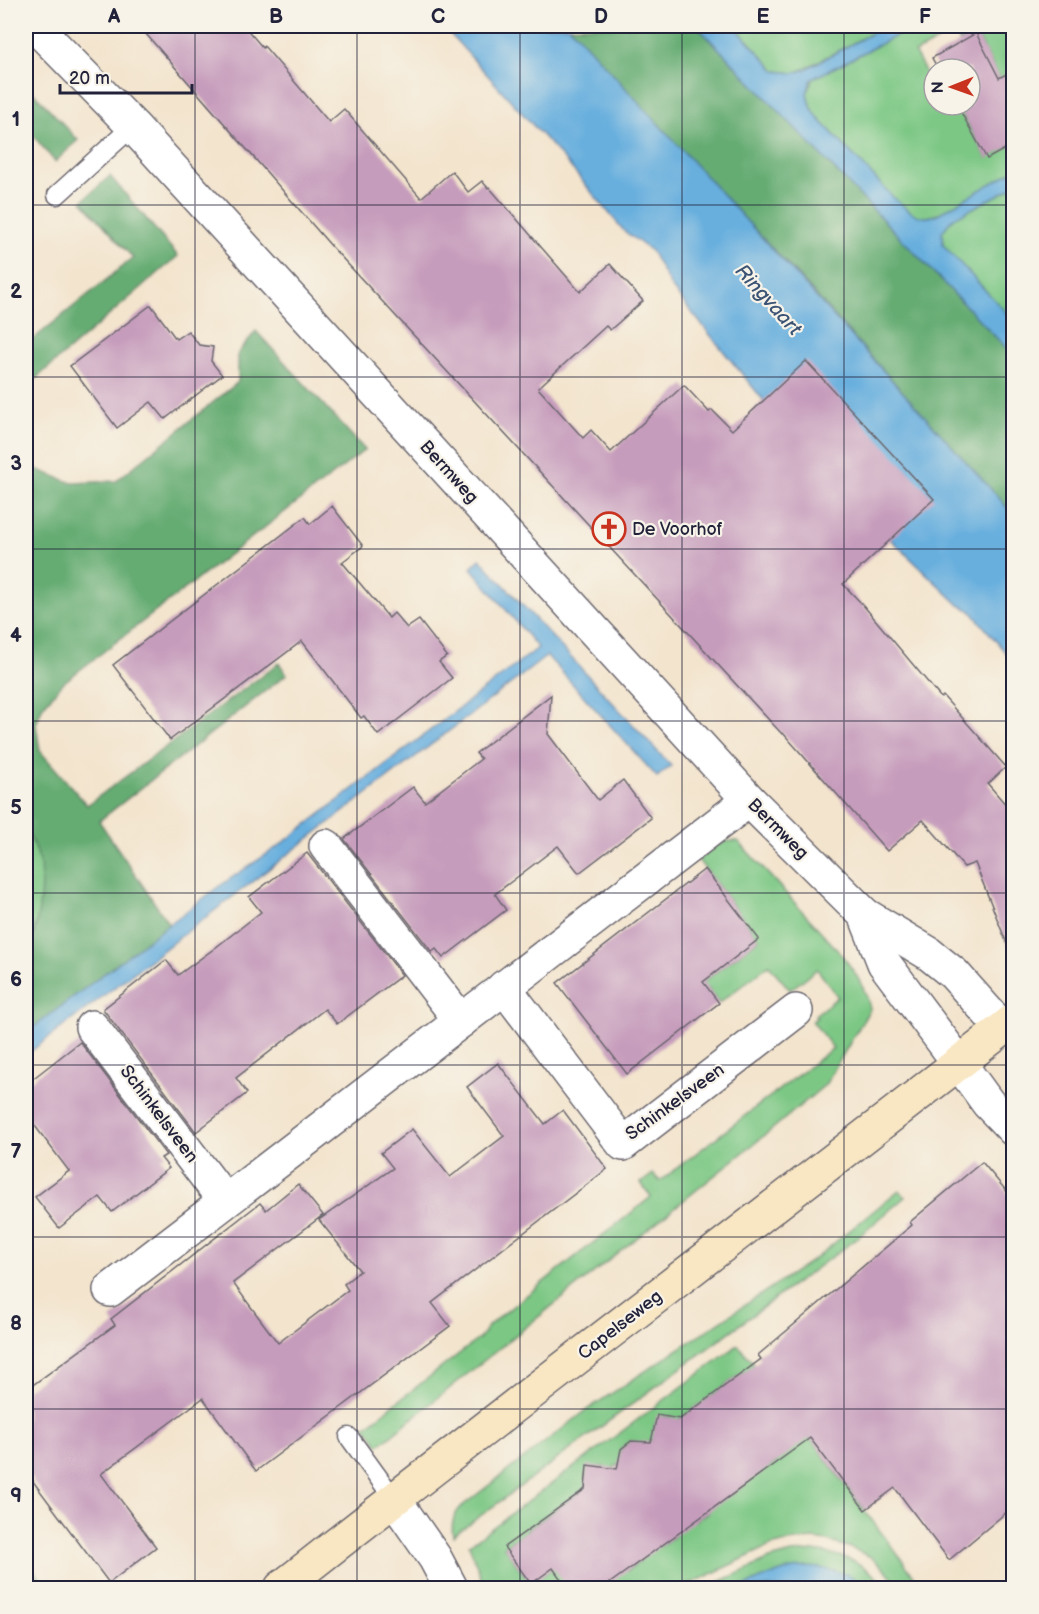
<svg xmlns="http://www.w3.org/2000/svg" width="1039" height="1614" font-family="'Balsamiq Sans',sans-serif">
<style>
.green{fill:#7cc784;stroke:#4f7460;stroke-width:1.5;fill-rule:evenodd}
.forest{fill:#65ac72;stroke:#446756;stroke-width:1.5}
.water{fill:#67afde;stroke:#44688c;stroke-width:1.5}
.building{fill:#c69cbc}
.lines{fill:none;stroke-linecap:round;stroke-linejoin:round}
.service-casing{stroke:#6b666e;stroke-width:21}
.minor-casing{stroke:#6b666e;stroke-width:36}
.tertiary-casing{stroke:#6b666e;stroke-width:36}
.secondary-casing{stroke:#6b666e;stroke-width:36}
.service{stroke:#fff;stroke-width:18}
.minor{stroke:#fff;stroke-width:33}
.tertiary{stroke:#fff;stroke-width:33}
.secondary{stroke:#f9e7c3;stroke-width:33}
.grid{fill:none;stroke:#22223b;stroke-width:1.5;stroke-opacity:0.55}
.labels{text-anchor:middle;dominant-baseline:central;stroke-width:4.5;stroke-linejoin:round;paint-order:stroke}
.street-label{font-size:18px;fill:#22223b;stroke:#f7f3e8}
.poi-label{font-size:18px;fill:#22223b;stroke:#f7f3e8;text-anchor:start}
.water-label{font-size:20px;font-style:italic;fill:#3a5374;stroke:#f7f3e8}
.neatline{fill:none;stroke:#22223b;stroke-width:2}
.grid-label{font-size:20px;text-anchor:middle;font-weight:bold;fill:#22223b}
</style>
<rect width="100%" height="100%" fill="#f7f3e8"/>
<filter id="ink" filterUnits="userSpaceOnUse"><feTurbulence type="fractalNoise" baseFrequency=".0167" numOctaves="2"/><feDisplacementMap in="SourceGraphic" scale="12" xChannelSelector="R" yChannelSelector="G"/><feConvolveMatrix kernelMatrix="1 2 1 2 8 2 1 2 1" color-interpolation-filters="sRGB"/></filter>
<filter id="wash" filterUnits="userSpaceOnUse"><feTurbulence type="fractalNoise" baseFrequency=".008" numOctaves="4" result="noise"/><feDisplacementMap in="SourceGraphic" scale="24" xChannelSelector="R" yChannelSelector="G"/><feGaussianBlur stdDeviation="1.35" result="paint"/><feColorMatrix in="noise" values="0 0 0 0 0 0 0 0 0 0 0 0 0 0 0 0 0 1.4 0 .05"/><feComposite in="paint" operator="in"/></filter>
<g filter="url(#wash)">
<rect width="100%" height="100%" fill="#f3e4cd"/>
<g class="green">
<path d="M734,26H885L804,69L794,73L776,71Z"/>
<path d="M915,26H1013V77L999,78L976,33L960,42L954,32L915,53L934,88V105H942L946,110L957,105L987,158L1013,144V171C997,180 935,222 920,217C911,214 897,201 890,194L818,118L812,109L807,94L812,80L816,77Z"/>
<path d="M1013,187V320L943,245L942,232L952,219Z"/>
<path d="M26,789L99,872L36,924L29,948L26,955Z"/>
<path d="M728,841H738C760,865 782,889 804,913C828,940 864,973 870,1009L825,1085L770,1131L379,1445L365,1427L473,1343L480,1338L489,1325L651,1197L641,1183L653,1174L660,1181L833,1048L812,1021L817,1018L815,1015L838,997L817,969L790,990L769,965L719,1003L703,982L759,939L698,860L717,845Z"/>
<path d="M899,1190L905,1197L856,1239L453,1536C451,1524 453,1515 462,1506L588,1409L816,1258Z"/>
<path d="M738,1345L789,1403L786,1406L923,1588H901L885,1569L869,1556L848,1547L827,1541L813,1539L788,1542L770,1546L682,1588H603L606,1586L579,1549L600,1534L627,1571L641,1561L615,1522L634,1508L661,1546L675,1536L648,1499L736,1434L763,1471L777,1462L750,1424L772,1408L744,1372L676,1422L672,1418L665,1416L655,1424L654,1430L658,1435L641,1447L638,1442L631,1441L621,1449L620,1455L624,1460L608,1472L604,1467H597L586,1474V1480L589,1485L504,1547L531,1584L566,1558L578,1574L564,1584L567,1588H485L469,1545ZM729,1465L744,1486L731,1495L715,1474ZM693,1490L709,1512L695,1521L680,1500Z"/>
<path d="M813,1551C847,1555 864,1562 887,1588H706L770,1559L792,1553Z"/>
</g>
<g class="forest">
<path d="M569,26H697L1013,355V515L805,283L694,165Z"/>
<path d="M26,84L78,140L55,162L26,127Z"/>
<path d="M110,176L178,256L26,387V345L133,258L82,201Z"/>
<path d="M256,331L365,450L63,683L43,706L36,724L40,751L87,805L279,663L287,674L99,821L169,924L26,1033V955C38,931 43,892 40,864C39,854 31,839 26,830V465L72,483L116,481L238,382V353Z"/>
<path d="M26,1560L48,1588H26Z"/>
</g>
<g class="water">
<path d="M443,26H569L1000,499L1013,515V659H1011L970,610L959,605L826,477L672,288L651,251L624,231L569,165Z"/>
<path d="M697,26H734L776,71L794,73L804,70L885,26H915L816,77L811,80L807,94L812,109L818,118L890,194C897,201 913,216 923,217C928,218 933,216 938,214L1013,171V187L952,219L942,232L943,245L1013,320V355Z"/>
<path d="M480,559L671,766L657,777L547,656L26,1055V1033L218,887L280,845L538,648L471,568Z"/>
<path d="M807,1567C827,1568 853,1573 867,1588H741C762,1578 783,1569 807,1567Z"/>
</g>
<g id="blocks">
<g class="building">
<path d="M139,26H244L263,48L264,46L329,122L344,109L421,198L452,171L468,192L482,181L488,188L489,187L580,292L610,264L643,301L610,330L606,326L538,388L583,438L591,430L611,452L684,385L709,412L712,410L732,430L806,361L934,499L843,584L863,605L941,698L943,696L1006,767L988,784L1014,814V954H1011L975,863L964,867L923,820L887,851L783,733L782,734L332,247Z"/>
<path d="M976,33L999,78L1014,70V144L987,159L957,105H970V69H938L932,58Z"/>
<path d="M151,305L176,339L188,331L199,345L213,347L211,361L222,375L165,419L151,402L117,428L70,366Z"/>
<path d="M332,506L363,546L342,562L389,618L394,613L407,628L419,620L447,656L439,662L452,678L378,735L364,716L361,718L302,641L170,740L113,665L305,517L310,524Z"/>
<path d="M551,695L548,734L598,800L623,780L651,818L579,873L558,846L495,894L506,910L443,958L436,949L432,952L344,839L413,787L425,802L481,759L476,753Z"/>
<path d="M307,853L402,975L337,1024L325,1009L236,1078L247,1093L196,1132L103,1009L166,960L178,975L215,948L261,912L249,897Z"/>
<path d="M705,869L759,939L703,982L719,1003L627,1074L557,983Z"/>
<path d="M80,1042L166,1155L161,1158L169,1168L112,1212L100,1197L59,1228L35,1197L69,1171L35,1126L26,1117V1084Z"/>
<path d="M498,1063L545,1124L563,1110L607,1169L432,1303L450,1326L256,1471L203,1398L101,1474L156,1547L109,1583L26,1472V1390L115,1325L111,1319L260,1203L266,1210L298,1184L323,1215L233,1283L278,1343L348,1290L344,1284L360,1271L319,1220L393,1168L381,1153L412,1129L450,1177L504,1136L467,1087Z"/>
<path d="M982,1162L1014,1200V1506L949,1560L895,1488L865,1510L810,1438L603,1588H567L553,1568L531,1584L504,1547L585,1489L587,1465L617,1469L621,1449L631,1441L651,1442L657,1415L680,1419L761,1359L758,1355L912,1225L910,1222Z"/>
</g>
</g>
</g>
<g filter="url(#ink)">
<use href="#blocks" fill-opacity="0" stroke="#6b666e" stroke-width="1.5"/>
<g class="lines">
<g class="service-casing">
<g id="service">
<path d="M57,195L133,126"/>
<path d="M349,1437L394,1499"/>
</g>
</g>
<g class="minor-casing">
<g id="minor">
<path d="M35,26L133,126L749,800L865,915L928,953L954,974L1003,1029"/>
<path d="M326,846L461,1021"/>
<path d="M865,915L884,963L959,1063"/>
<path d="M504,987L623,1144L796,1011"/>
<path d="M92,1027L225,1201"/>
<path d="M110,1290L749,800"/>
<path d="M394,1499L435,1558L451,1588"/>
</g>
</g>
<g class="tertiary-casing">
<path id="tertiary" d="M959,1063L988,1103L1014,1130"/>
</g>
<g class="secondary-casing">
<path id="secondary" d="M281,1588C523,1397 770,1211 1014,1020"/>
</g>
<use href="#service" class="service"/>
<use href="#minor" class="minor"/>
<use href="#tertiary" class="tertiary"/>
<use href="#secondary" class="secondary"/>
</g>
</g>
<path class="grid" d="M195,26V1588M357,26V1588M520,26V1588M682,26V1588M844,26V1588M26,205H1014M26,377H1014M26,549H1014M26,721H1014M26,893H1014M26,1065H1014M26,1237H1014M26,1409H1014"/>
<defs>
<g id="church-ring" transform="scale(1.725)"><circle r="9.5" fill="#f7f3e8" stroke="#c8321e" stroke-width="1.5"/><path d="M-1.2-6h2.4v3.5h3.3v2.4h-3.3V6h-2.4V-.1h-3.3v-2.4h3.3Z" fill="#c8321e"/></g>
</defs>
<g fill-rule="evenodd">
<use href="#church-ring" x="609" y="529"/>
</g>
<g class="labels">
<g class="street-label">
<text transform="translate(449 472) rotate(48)">Bermweg</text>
<text transform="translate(778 829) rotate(45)">Bermweg</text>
<text transform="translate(675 1102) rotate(-36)">Schinkelsveen</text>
<text transform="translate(159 1114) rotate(53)">Schinkelsveen</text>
<text transform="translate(620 1325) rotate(-38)">Capelseweg</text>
</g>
<g class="poi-label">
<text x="632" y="529">De Voorhof</text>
</g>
<g class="water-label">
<text transform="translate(768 300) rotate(48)">Ringvaart</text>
</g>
</g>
<rect width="1039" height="1614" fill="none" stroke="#f7f3e8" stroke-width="66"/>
<g transform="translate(952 87) rotate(269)"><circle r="28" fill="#f7f3e8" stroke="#a29fa3" stroke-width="1.5"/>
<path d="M0-4.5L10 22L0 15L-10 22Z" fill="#c8321e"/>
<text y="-9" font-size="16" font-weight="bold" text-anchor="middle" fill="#22223b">N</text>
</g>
<path d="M60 84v9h132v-9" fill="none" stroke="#22223b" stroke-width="3"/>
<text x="69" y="84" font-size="18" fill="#22223b" stroke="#f7f3e8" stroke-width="4.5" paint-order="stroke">20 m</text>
<rect x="33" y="33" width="973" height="1548" class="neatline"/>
<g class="grid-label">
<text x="114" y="23">A</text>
<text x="276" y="23">B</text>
<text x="438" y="23">C</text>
<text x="601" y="23">D</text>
<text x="763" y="23">E</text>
<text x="925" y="23">F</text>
<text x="16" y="126">1</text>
<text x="16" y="298">2</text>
<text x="16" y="470">3</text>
<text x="16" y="642">4</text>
<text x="16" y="814">5</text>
<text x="16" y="986">6</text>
<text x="16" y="1158">7</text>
<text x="16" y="1330">8</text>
<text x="16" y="1502">9</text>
</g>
</svg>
